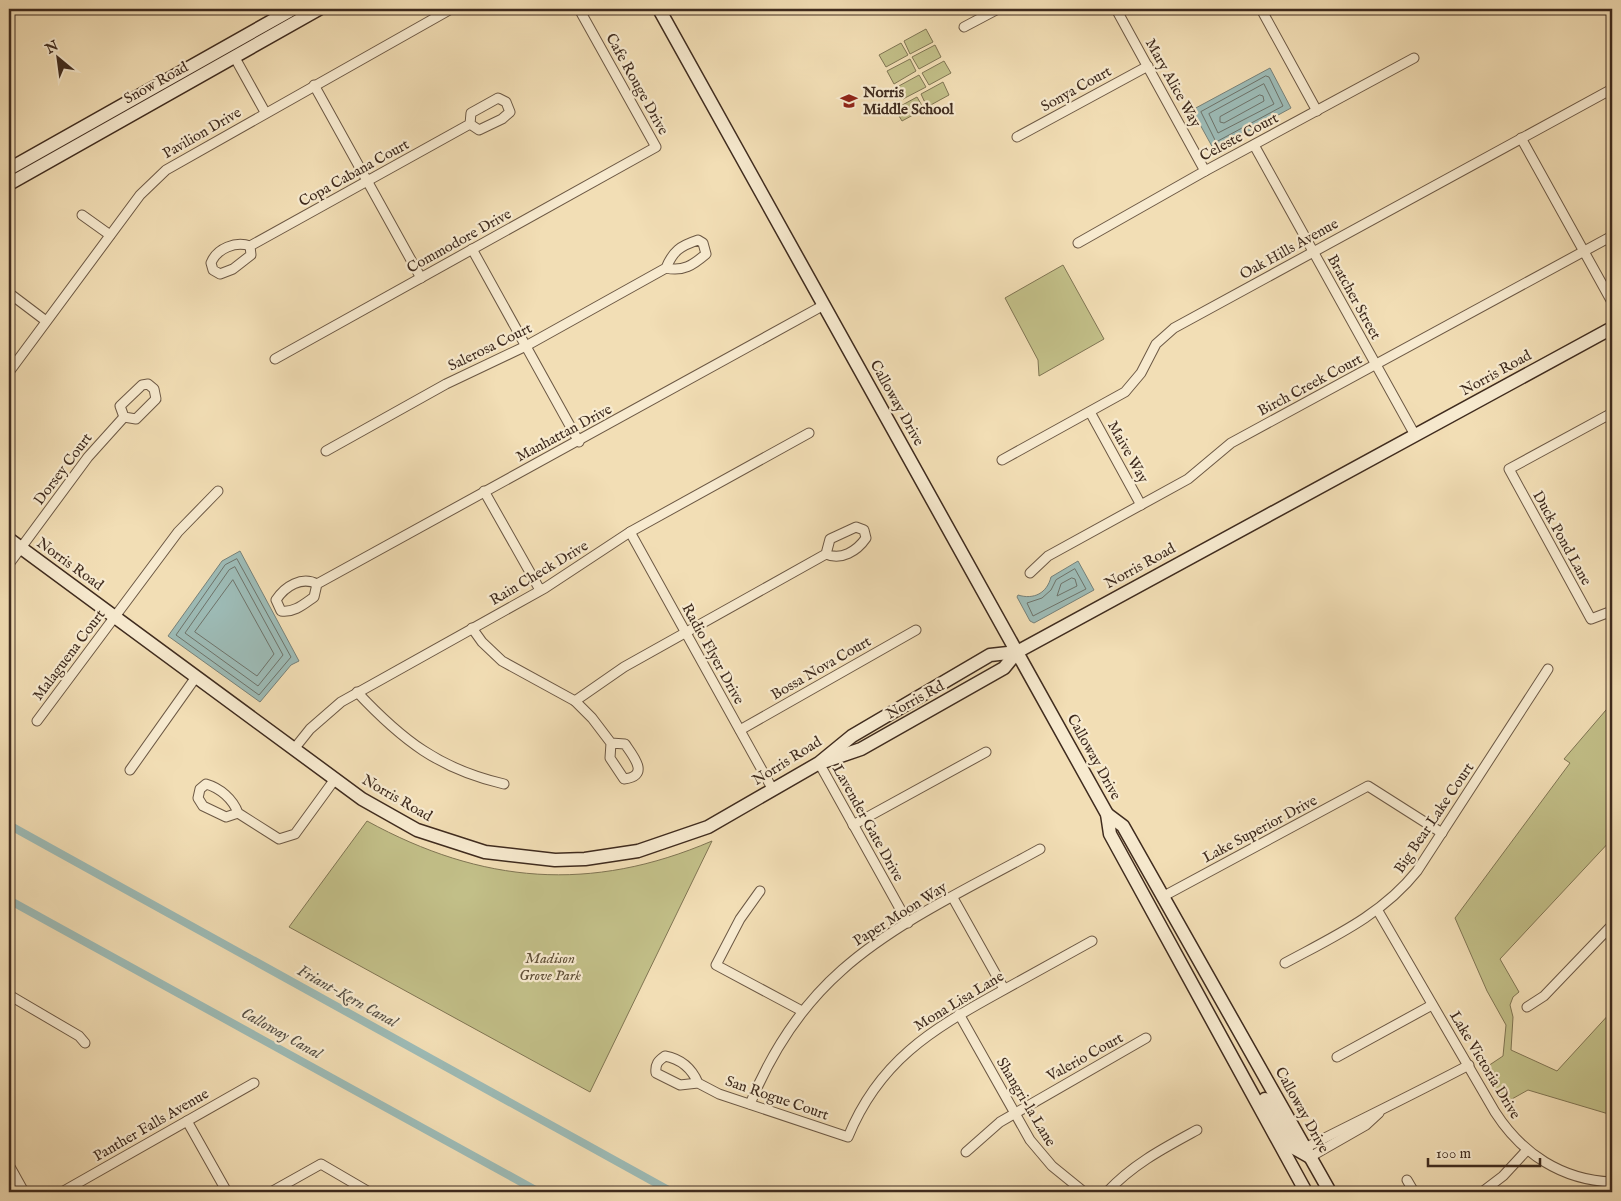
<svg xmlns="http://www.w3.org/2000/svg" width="1621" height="1201" font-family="'IM FELL English',serif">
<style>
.green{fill:#c2bf88;stroke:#807553}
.water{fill:#9dbbb6;stroke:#778179}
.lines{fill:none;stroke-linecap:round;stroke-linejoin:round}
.shore{stroke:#6e736a;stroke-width:1}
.canal{stroke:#9dbbb6;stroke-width:8}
.street-casing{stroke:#6c5844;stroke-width:11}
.secondary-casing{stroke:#3f2b1e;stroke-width:15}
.street{stroke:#f7eacf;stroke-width:9}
.secondary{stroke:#f7eacf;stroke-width:12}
.labels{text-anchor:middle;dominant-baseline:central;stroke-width:4.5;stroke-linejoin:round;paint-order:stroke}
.street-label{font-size:15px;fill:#3f2b1e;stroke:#f7eacf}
.poi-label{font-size:15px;font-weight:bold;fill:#3f2b1e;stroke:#f7eacf;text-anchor:start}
.park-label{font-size:15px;font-style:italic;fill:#605038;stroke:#f7eacf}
.water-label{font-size:16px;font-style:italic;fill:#564f44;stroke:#f7eacf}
</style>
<rect width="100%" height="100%" fill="#f2deb5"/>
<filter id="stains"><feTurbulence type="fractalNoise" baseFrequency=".004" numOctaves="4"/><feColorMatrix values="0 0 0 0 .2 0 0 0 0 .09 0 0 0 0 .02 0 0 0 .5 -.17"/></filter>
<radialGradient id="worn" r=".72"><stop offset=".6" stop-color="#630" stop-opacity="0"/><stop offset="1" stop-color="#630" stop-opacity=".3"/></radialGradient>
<g class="green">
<path d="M926,29L933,42L910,54L904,41Z"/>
<path d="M901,43L908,55L886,67L879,55Z"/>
<path d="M935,45L941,57L919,69L912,57Z"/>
<path d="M910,59L916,71L894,84L887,71Z"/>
<path d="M944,61L951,73L929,85L922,73Z"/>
<path d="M919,75L926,87L903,99L897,87Z"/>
<path d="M943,82L949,95L927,107L921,94Z"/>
<path d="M917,97L924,109L902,121L895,109Z"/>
<path d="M1063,265L1104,339L1039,376L1038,360L1005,298Z"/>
<path d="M1612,703V839L1500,959L1519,992L1513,997L1510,1005L1513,1017L1511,1050L1557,1071L1612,1011V1115L1528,1090L1503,1104L1486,1071L1488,1066L1503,1056L1506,1025L1487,991L1455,918L1570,763L1564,759Z"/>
<path d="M367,821C482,884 591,893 712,841L590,1092L289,927Z"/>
</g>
<g class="water">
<path d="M1270,68L1291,108L1214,150L1192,110Z"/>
<path d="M240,551L299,661L291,665L260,702L168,636L222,561Z"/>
<path d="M1078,561L1094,590L1034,623L1030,621L1017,597L1018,595C1034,600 1047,593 1051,577Z"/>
</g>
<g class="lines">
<g class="shore">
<path d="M1266,76L1269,77L1283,106L1216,142L1201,112Z"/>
<path d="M1264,84L1274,104L1218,133L1209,114Z"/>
<path d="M1260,95L1263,96L1264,101L1224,123L1220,122V117Z"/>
<path d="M237,559L291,657L259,695L176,635L225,565Z"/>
<path d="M235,567L283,655L258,686L185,633L229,570Z"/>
<path d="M1075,569L1086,589L1033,616L1027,603L1042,598L1051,590L1056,580Z"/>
<path d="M1072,578L1075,579L1077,586L1057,596L1061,584Z"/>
<path d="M233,580L274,654L257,676L195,632Z"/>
</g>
<g class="canal">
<path d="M9,825L672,1192"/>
<path d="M9,900L539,1192"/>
</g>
<g class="street-casing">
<g id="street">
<path d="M1116,9L1205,171"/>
<path d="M1261,9L1317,111"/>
<path d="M964,27L998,9"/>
<path d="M235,58L265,112"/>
<path d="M314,85L421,278"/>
<path d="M1017,137L1148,66"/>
<path d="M1521,138L1612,302"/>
<path d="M1254,145L1415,435"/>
<path d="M82,215L110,235"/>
<path d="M1078,243L1205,171L1414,58"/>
<path d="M250,246L251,255L233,269L220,274L213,270L211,263C217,248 236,241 250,246L470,124L471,113L498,98L506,102L510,112L502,119L479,130L470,124"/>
<path d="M472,249L579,442"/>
<path d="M9,293L46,321"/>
<path d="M275,359L656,147L579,9"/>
<path d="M9,372L140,195L166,170L451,9"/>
<path d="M148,384L154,389L156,399L136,419L124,417L120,406L142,385Z"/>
<path d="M1090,412L1141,505"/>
<path d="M1612,413L1509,469L1591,619L1612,611"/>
<path d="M326,451L446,384L526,346L666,268C683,272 693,265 706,254L703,243L698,240C680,246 673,251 666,268"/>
<path d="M1002,460L1125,392L1141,373L1156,344L1174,328L1612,89"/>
<path d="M484,491L540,590"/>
<path d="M630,532L773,790"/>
<path d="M9,564L88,457L124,417"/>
<path d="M1030,573L1048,556L1188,479L1231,443L1612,236"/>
<path d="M317,584L314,597C304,604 294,613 281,611L276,600C285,586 302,576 317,584L824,305"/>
<path d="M472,628L482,642L502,661L575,701L592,718L611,743L610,758L624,779C650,776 634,757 625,744L611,743"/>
<path d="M357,692C402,740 439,769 504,784"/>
<path d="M575,701L624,667L826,554C841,561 857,551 866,538L864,530L856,527L830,539L826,554"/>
<path d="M37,721L178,532L218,491"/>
<path d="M740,730L916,630"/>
<path d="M294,749L310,729L341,702L545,588L630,532L809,433"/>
<path d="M819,763L908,923"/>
<path d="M130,770L196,677"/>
<path d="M238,813L226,817L203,806L198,798L200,789L206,784C220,788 233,799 238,813L279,839L295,834L335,779"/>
<path d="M853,825L986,752"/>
<path d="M760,891L740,919L716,965L802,1011"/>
<path d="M1164,896L1368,786L1442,833"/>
<path d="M953,898L1004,989"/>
<path d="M1378,911L1495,1112C1522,1154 1562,1180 1612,1182"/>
<path d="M1285,963C1333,937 1382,915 1417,871L1548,669"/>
<path d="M9,995L79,1036L85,1043"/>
<path d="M1527,1007L1544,996L1612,925"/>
<path d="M959,1014L1030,1140L1052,1166L1084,1192"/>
<path d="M1337,1057L1432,1005"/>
<path d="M698,1083C692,1069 681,1059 665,1056C658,1061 655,1064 656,1073L680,1085L698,1083L719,1094L848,1137C879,1061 931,1030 998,993C1030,975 1061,958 1092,941"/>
<path d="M750,1104C771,1053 800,1007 842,970C897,921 975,885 1040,849"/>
<path d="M187,1121L227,1192"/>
<path d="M1305,1148C1360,1120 1414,1094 1469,1065"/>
<path d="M966,1152L1000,1122L1146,1038"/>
<path d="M1310,1157L1366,1125L1379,1113"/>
<path d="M9,1165L24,1192"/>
<path d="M1407,1180L1414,1192"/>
<path d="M62,1192L254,1083"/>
<path d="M271,1192L321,1164L369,1192"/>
<path d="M1107,1192C1133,1164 1164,1148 1197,1130"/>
<path d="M1482,1192L1503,1176L1527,1150"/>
</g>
</g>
<g class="secondary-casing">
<g id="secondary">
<path d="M659,9L1107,814L1110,834L1306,1192"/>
<path d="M9,169L293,9"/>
<path d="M9,184L319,9"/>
<path d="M9,539L362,799L417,830L485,852L555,860L585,859L638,851L708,827L819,763L852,736L990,655L1017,652L1612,328"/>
<path d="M826,761L861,749L1004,668L1017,652"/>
<path d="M1107,814L1123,826L1330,1192"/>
<path d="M1265,1099L1294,1148L1310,1157"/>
</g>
</g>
<use href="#street" class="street"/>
<use href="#secondary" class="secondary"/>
</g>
<defs>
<g id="school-bare" transform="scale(1.35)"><path d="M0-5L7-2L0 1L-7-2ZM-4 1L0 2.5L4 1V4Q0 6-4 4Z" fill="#8f2418" stroke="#f7eacf" stroke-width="2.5" paint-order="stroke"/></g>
</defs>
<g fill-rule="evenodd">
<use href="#school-bare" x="849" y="101"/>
</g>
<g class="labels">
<g class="street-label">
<text transform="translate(156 83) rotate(-29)">Snow Road</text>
<text transform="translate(1173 83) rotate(61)">Mary Alice Way</text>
<text transform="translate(637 84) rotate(61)">Cafe Rouge Drive</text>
<text transform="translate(1076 89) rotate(-29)">Sonya Court</text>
<text transform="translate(202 133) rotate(-30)">Pavilion Drive</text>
<text transform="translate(1239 137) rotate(-28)">Celeste Court</text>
<text transform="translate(354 173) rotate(-29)">Copa Cabana Court</text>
<text transform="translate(459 241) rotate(-29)">Commodore Drive</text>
<text transform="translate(1289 249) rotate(-29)">Oak Hills Avenue</text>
<text transform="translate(1354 297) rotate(61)">Bratcher Street</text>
<text transform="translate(490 347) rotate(-26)">Salerosa Court</text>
<text transform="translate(1496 373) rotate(-29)">Norris Road</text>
<text transform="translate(1310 385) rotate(-28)">Birch Creek Court</text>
<text transform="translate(897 403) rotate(61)">Calloway Drive</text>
<text transform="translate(564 433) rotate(-28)">Manhattan Drive</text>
<text transform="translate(1128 452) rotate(61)">Maive Way</text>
<text transform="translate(63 469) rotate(-53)">Dorsey Court</text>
<text transform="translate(1562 538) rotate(61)">Duck Pond Lane</text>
<text transform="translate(70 564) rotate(36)">Norris Road</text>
<text transform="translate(1140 566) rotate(-29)">Norris Road</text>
<text transform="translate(539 573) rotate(-31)">Rain Check Drive</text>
<text transform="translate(713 654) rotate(61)">Radio Flyer Drive</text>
<text transform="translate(69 655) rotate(-53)">Malaguena Court</text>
<text transform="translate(821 668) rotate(-30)">Bossa Nova Court</text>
<text transform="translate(915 700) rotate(-29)">Norris Rd</text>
<text transform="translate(1094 757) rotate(61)">Calloway Drive</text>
<text transform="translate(787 761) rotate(-32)">Norris Road</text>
<text transform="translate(397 798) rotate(30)">Norris Road</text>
<text transform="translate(1434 818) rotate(-56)">Big Bear Lake Court</text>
<text transform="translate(868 823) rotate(61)">Lavender Gate Drive</text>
<text transform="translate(1260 829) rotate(-28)">Lake Superior Drive</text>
<text transform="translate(900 914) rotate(-32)">Paper Moon Way</text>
<text transform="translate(959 1001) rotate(-31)">Mona Lisa Lane</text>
<text transform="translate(1085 1057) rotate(-29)">Valerio Court</text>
<text transform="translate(1485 1065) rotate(59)">Lake Victoria Drive</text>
<text transform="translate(777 1098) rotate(19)">San Rogue Court</text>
<text transform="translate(1026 1102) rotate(59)">Shangri-la Lane</text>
<text transform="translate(1302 1110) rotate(61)">Calloway Drive</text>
<text transform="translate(151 1125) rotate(-30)">Panther Falls Avenue</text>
</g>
<g class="poi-label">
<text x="863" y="92">Norris<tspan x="863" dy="17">Middle School</tspan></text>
</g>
<g class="park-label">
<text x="550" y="958">Madison<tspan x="550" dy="17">Grove Park</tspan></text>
</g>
<g class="water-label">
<text transform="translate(347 997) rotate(29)">Friant-Kern Canal</text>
<text transform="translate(281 1034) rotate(29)">Calloway Canal</text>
</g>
</g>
<rect width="1621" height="1201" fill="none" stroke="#f2deb5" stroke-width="30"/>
<rect x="10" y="10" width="1601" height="1181" fill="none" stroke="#3f2b1e" stroke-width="2.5"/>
<rect x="15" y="15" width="1591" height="1171" fill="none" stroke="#3f2b1e"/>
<g transform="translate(58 58) rotate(331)" stroke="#f7eacf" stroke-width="4" paint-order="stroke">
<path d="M0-4L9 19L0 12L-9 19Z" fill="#3f2b1e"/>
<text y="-8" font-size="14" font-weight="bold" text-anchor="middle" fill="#3f2b1e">N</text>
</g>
<path d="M1428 1158v8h112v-8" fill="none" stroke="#3f2b1e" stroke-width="2.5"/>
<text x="1436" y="1158" font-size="15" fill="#3f2b1e" stroke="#f7eacf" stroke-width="4" paint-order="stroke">100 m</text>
<rect width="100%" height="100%" filter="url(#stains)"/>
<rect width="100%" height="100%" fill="url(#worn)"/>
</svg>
